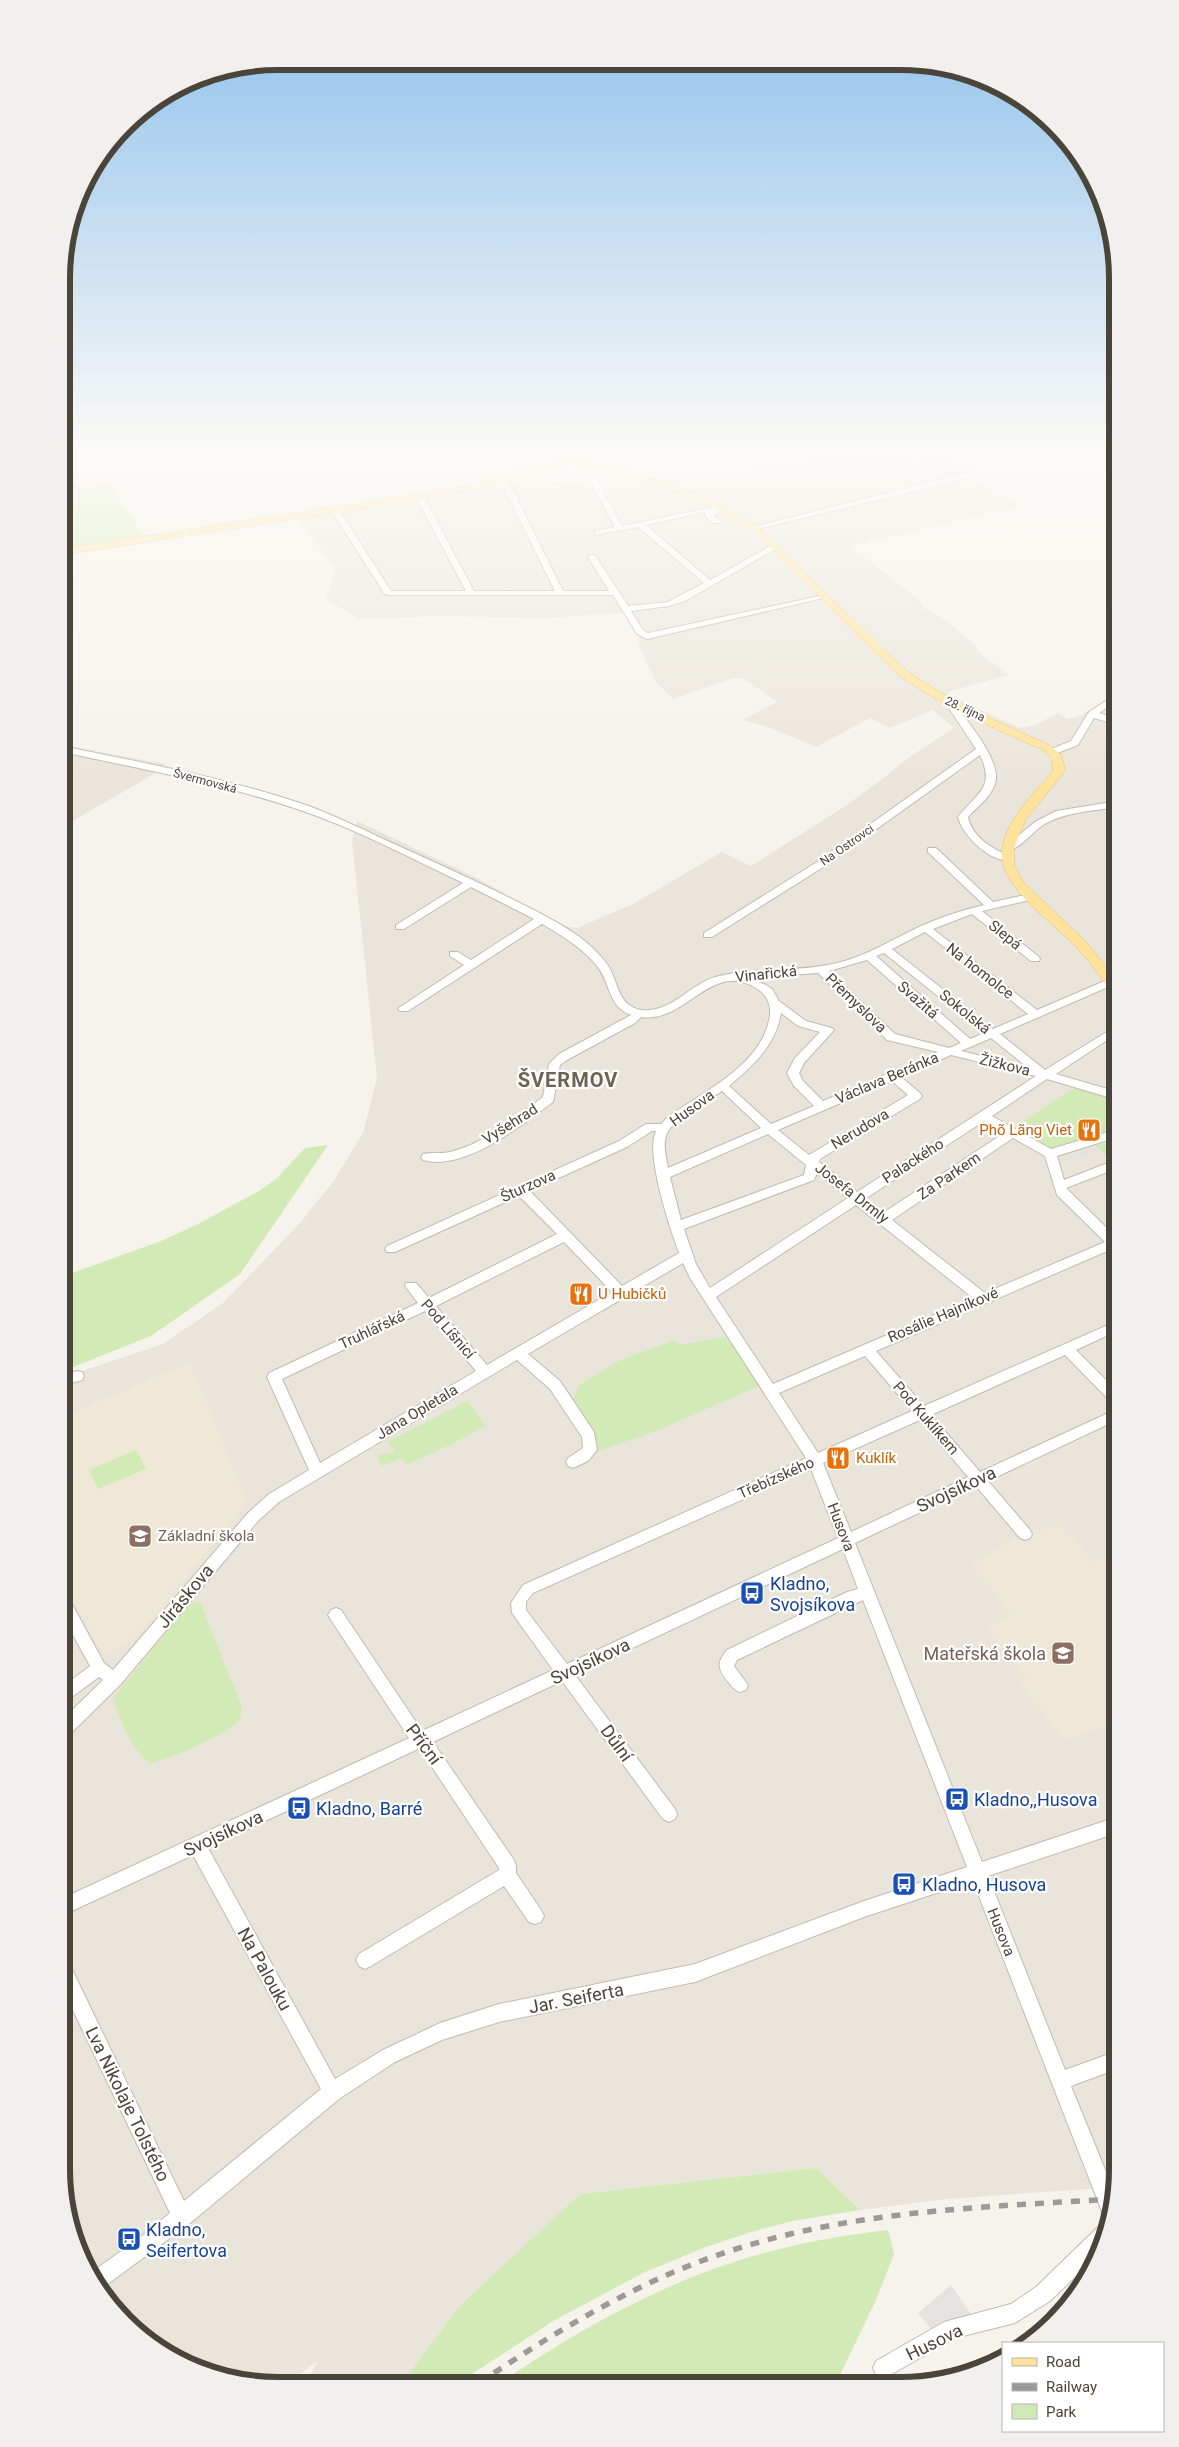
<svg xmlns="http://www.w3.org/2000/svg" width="1179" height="2447" font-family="Roboto,sans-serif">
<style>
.residential{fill:#eae5da}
.education{fill:#efe8d6}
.green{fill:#d2eab5}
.parking{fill:#e5e3e0}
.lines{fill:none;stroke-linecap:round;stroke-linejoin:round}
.minor-casing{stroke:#c2bbae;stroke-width:2}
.major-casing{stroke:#e6c16a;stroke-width:1}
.minor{fill:#fff;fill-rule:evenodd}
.major{fill:#ffe39c;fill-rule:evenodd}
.rail{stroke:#9a9a9a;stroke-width:5.5;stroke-dasharray:9 9;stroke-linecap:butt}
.labels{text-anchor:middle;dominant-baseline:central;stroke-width:4.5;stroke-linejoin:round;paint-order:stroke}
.far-street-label{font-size:12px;fill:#4b4439;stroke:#fff}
.street-label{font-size:15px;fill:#4b4439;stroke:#fff}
.food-label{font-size:15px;fill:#c56008;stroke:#fff;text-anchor:start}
.education-label{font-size:15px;fill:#785e54;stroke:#fff;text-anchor:start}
.near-street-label{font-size:18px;fill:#4b4439;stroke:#fff}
.near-transit-label{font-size:18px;fill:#164399;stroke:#fff;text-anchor:start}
.near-education-label{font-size:18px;fill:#785e54;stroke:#fff;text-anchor:end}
.district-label{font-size:20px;font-weight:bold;letter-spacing:1px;fill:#6e6250;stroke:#fff}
.rim{fill:none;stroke:#4b4439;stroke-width:6}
</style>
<rect width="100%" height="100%" fill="#f6f3ec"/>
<g class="residential">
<path d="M879,448H929L1020,506L851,546L919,600L925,609L944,619L974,644L979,653L1009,675L950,691L948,695L1020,728L1035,725L1058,713L1068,719L1082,715L1118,691L1116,2187L947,2199L860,2210L816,2168L580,2194L402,2383L308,2382L317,2361L289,2382H236L182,2364L135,2332L98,2289L69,2226L61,2169V1378L163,1344L223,1303L299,1224L333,1182L363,1133L377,1078L352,840L357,821L471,875L563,926L577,928L633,904L722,852L751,866L844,807L877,783L911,756L954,728L932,710L890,728L870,718L816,747L769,727L742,720L777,702L743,678H733L673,699L656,682L640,649L638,635L624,613L547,618L438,616L358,619L326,599L336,570L294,513L428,493L532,468L553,482L749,472Z"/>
<path d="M62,473L86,477L110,485L62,492Z"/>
<path d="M62,745L166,764L154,774L62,827Z"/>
</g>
<g class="education">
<path d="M190,1363L247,1503L138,1635L122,1647L103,1654L61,1579V1417Z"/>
<path d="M1060,1526L1095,1562L1117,1549V1723L1065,1740L1019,1683L1028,1678L987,1628L1012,1614L971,1565L1019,1536L1032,1531Z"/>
</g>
<g class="green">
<path d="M110,485L144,536L62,549V492Z"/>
<path d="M1077,1086L1118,1100V1127L1050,1149L1012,1129Z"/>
<path d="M1118,1140V1160L1112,1162L1096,1146Z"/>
<path d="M328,1145L240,1274L151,1336L61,1372V1277L161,1241L198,1224L259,1191L276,1179L305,1148Z"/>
<path d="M725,1337L740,1355L759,1386L656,1431L598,1451L594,1430L573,1400L579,1385L620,1360L673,1341L681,1345Z"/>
<path d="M468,1401L485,1426L452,1444L406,1465L402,1458L381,1466L377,1456L395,1451L387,1442Z"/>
<path d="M136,1450L146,1469L98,1489L89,1470Z"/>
<path d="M200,1602L241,1705C242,1709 242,1715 239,1720C230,1733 168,1760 151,1763C130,1749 121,1721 113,1698L189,1604Z"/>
<path d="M816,2168L860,2210L793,2221L751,2232L706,2247L643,2273L555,2320L458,2383H402L460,2306L580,2194Z"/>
<path d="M888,2230L894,2254L876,2300L841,2373L840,2385L500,2383C585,2325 679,2273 780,2249C815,2240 852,2234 888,2230Z"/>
</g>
<g class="parking">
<path d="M1094,1146L1099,1152L1069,1162L1064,1156Z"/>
<path d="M951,2285L977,2323L938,2337L918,2313Z"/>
</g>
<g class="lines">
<g class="minor-casing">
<g id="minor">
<path d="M555,448H563L573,458V462H567Z"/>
<path d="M905,449L950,477L971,472L975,474L953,482L753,530L749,528L943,479L902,453L901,451Z"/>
<path d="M80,473L87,475L78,485H62V481H73Z"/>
<path d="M500,476L507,478L563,591H609L588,557L592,555H595L628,606L668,602L704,583L638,527L595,535V531L615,527L589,480L593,478L597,480L622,526L723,505L722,512L713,515L720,521L719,523H713L705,516V512L646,525L710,580L772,545L779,547L685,601L669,606L631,611L643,630L648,633L824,595L828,597L647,639L637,634L613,595H388L384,593L331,510L338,508L391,591H466L416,497L420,495L424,497L474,591H555L499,478Z"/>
<path d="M1118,693V700L1099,713L1118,719V725L1094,718L1078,745L1055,754H1049V750L1071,741L1089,712Z"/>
<path d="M949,699L952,700C965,719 1003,761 995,784C990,798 977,807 968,817C972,837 993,850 1011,856V860C991,864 962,835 958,817C976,794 996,788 980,755L825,866L712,937H704V933L817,862L976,749L945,702Z"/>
<path d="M62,746C144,763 227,778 306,805C331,814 356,826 381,838C428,859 474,880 520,903C550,918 587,936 607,964C619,981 617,1007 642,1010C671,1013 689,985 715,977C755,966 797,973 837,963C867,956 893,939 921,926C941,917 962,910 984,905L928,852V848H936L993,902L1030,894L1035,897L1034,899L982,911L1039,957L1040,959L1039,961H1031L972,914L933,929L1037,1010L1107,980H1115L1116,982L1115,984L1000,1034L1045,1070L1118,1025V1033L1056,1074L1118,1092V1100L1047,1079L992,1116L1051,1149L1118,1129V1137L1057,1156L1064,1180L1118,1159V1168L1066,1188L1116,1237H1118V1251L1112,1249L876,1351L924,1406L1117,1321V1331L1076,1350L1117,1391V1404L1112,1403L1065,1355L931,1415L980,1472L1117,1409V1420L988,1481L1030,1530L1032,1534L1030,1538L1025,1540L1020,1538L976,1486L855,1543L982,1862L1117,1817V1833L988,1876L1065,2070L1117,2051V2069L1071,2086L1115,2194L1109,2218L1104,2216L1101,2209L973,1881L864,1917L695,1982L499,2022L442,2040L395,2062L339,2099L189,2224L101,2289H98L90,2273L137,2240L170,2213L61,1985V1956L67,1959L184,2201L321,2089L193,1855L61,1916V1899L409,1738L331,1620L328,1615L331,1610L336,1608L341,1610L422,1731L553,1670L512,1613L511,1603L523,1585L806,1458L690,1278L683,1263L528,1354L560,1381L594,1432L597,1450L588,1461L573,1468L568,1466L566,1462L568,1458L583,1448L582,1437L550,1389L517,1360L279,1502L258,1521L120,1685L67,1737L61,1739V1721L103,1680L99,1677L61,1705V1688L90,1666L61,1613V1592L66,1593L104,1663L113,1670L248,1513L269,1494L309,1470L267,1377L269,1373L418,1303L405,1286L406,1283H416L429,1298L557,1234L519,1196L395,1252H387L385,1249L387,1246L619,1141L646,1124H661C671,1113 683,1107 695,1099C722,1082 760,1057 768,1024C772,1012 771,999 759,990C712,957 687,1024 641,1017L635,1023L567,1060L560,1065L553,1102C522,1125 464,1172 423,1160L421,1157L423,1154C432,1152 441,1154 450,1152C484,1144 516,1117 543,1097L549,1064L559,1054L631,1015C607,1006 611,983 597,966C583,948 561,935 542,924L408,1011H400L398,1009L400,1007L464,965L450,956V952H458L471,960L534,919L471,887L404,929H396V925L463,883C409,857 354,828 297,809C221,783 141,769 62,752ZM925,932L1028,1014L993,1029L892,949ZM884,953L984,1033L970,1039L876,956ZM867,960L961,1043L949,1048L895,1034L829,971ZM818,973L887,1040L938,1052L823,1101L803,1081L799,1073L804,1063L834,1030L832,1028L806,1021L779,1001L772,989L766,985L749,978ZM781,1013L798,1026L820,1032L795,1058L787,1073L794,1086L814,1106L771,1124L729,1086C753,1066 776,1045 781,1013ZM991,1038L1027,1067L961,1051ZM951,1055L1036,1076L857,1192L819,1162L820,1159L920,1099L922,1096L920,1093L901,1077ZM892,1081L908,1095L809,1155L778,1130ZM722,1091L761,1128L668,1168C666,1158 663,1146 666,1136C670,1120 708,1101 722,1091ZM984,1121L1004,1133L883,1213L865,1199ZM652,1131H656C645,1155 670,1228 679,1253L622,1286L530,1191L627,1147ZM768,1134L806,1165L804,1175L681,1220L670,1177ZM1013,1138L1045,1156L1057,1195L1105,1242L985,1293L892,1220ZM817,1173L848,1198L710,1288L696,1264L684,1229L814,1180ZM856,1205L973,1298L773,1384L716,1297ZM564,1242L612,1292L487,1365L436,1306ZM425,1311L476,1371L320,1463L282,1379ZM865,1356L912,1411L818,1453L779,1393ZM920,1420L968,1477L851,1532L823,1463ZM811,1469L838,1538L567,1664L526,1610V1602L533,1593ZM843,1549L858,1589L847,1592L727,1650C716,1663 718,1669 728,1682C732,1686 734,1690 740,1692L746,1690L748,1685L734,1666L737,1660L863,1600L967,1867L864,1901L695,1964L499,2004L440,2023L383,2050L335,2079L208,1848L418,1749L422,1752L499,1868V1870L359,1954L356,1960L359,1966L365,1969L371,1966L504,1886L529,1922L535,1924L541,1922L544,1916L541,1910L516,1873V1866L514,1860L433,1742L562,1681L663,1819L669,1822L675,1819L677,1814L675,1809L575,1675Z"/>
<path d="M1118,801V807C1092,811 1065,812 1043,825C1032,832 1017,853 1004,850L1003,848L1035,822L1056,811Z"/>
<path d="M77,1371L82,1372L84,1376L82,1380L61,1386V1376Z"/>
<path d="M1106,2223L1108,2224L1102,2251L1050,2301L1015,2323L955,2338L890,2375L883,2378L876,2375L873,2368L876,2361L944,2322L1011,2304L1036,2287L1099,2226Z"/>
</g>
</g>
<g class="major-casing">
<path id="major" d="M570,457L650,478L710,498L756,526L902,667C946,701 1000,722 1051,746L1062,756L1065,771L1026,819L1014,848V865L1023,882L1087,943L1118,982V995L1113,994C1102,979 1091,963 1078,949C1055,923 998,888 1002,850C1006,819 1035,793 1053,771L1051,757L1043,750C992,727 939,706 894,671L772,549L750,530L704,502L644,482L570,463L474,489L420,500L62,555V549L420,494L473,484Z"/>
</g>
<use href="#minor" class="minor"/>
<use href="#major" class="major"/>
<path class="rail" d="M479,2383C558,2330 641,2279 733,2250C856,2210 986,2207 1114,2199"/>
</g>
<linearGradient id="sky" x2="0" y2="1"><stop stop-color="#8fc1ec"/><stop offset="0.57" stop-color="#fbfaf6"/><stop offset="1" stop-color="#fbfaf6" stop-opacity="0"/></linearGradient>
<rect width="1179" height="790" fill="url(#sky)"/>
<defs>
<g id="restaurant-square" transform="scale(1.25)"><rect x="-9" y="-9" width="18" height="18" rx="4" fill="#e8710a" stroke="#fff"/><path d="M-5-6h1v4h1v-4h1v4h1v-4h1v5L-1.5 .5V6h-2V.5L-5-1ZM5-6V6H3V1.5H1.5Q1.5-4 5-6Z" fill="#fff"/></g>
<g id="school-square" transform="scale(1.25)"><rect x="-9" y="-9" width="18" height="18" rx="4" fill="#8d6e63" stroke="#fff"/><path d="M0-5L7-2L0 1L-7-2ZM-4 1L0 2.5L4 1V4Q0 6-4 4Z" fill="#fff"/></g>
<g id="bus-square" transform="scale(1.25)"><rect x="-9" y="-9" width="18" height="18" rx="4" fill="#1a4fb4" stroke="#fff"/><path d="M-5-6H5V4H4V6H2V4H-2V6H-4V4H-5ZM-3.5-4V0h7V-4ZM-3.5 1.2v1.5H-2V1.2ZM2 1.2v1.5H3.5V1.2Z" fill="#fff"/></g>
</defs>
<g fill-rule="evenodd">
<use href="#restaurant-square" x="1089" y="1130"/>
<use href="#restaurant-square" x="581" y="1294"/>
<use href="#restaurant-square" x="838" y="1458"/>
<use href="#school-square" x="140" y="1536"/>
<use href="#bus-square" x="752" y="1593"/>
<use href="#school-square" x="1063" y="1653"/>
<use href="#bus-square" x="957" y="1799"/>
<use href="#bus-square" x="299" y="1808"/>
<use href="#bus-square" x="904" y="1884"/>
<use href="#bus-square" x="129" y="2239"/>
</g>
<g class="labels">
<g class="far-street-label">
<text transform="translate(965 709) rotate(25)">28. října</text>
<text transform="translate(205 781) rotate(15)">Švermovská</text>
<text transform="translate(847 845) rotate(-35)">Na Ostrovci</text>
</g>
<g class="street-label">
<text transform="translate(1005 935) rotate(39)">Slepá</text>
<text transform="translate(980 971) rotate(38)">Na homolce</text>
<text transform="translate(766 974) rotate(-6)">Vinařická</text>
<text transform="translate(918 1000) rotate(41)">Svažitá</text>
<text transform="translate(856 1003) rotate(44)">Přemyslova</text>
<text transform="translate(965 1012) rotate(39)">Sokolská</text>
<text transform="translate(1005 1065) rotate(14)">Žižkova</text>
<text transform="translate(887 1078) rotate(-23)">Václava Beránka</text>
<text transform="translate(692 1108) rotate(-36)">Husova</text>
<text transform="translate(510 1124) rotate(-32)">Vyšehrad</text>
<text transform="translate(860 1129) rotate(-31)">Nerudova</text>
<text transform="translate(913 1161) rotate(-33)">Palackého</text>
<text transform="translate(949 1176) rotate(-34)">Za Parkem</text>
<text transform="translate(528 1186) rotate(-24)">Šturzova</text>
<text transform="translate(852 1193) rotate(38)">Josefa Drmly</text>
<text transform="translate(943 1315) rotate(-23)">Rosálie Hajníkové</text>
<text transform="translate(448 1329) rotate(49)">Pod Líšnicí</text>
<text transform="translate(372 1330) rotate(-25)">Truhlářská</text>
<text transform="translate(417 1412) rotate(-31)">Jana Opletala</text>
<text transform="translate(926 1418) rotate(49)">Pod Kuklíkem</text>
<text transform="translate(776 1478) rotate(-24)">Třebízského</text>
<text transform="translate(841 1527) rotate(69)">Husova</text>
<text transform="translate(1001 1932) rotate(68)">Husova</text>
</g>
<g class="food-label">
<text x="1072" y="1130" text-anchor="end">Phõ Lãng Viet</text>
<text x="598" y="1294">U Hubičků</text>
<text x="856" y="1458">Kuklík</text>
</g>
<g class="education-label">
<text x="158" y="1536">Základní škola</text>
</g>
<g class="near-street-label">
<text transform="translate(956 1489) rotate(-25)">Svojsíkova</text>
<text transform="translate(185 1596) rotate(-50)">Jiráskova</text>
<text transform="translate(590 1661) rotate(-25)">Svojsíkova</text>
<text transform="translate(617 1743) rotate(54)">Důlní</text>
<text transform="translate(424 1744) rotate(53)">Příční</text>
<text transform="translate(223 1833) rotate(-25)">Svojsíkova</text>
<text transform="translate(265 1969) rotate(61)">Na Palouku</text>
<text transform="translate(576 1998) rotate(-11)">Jar. Seiferta</text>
<text transform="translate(128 2104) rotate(64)">Lva Nikolaje Tolstého</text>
<text transform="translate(934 2342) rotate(-26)">Husova</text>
</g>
<g class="near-transit-label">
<text x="770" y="1583">Kladno,<tspan x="770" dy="21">Svojsíkova</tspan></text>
<text x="974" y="1799">Kladno,,Husova</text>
<text x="316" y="1808">Kladno, Barré</text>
<text x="922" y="1884">Kladno, Husova</text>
<text x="146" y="2229">Kladno,<tspan x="146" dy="21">Seifertova</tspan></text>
</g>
<g class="near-education-label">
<text x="1046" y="1653">Mateřská škola</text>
</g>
<g class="district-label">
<text x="568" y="1080">ŠVERMOV</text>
</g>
</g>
<path d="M0 0H1179V2447H0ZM278 70H901A208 208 0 0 1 1109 278V2169A208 208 0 0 1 901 2377H278A208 208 0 0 1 70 2169V278A208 208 0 0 1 278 70Z" fill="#f1f0ef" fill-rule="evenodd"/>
<path class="rim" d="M278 70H901A208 208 0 0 1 1109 278V2169A208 208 0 0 1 901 2377H278A208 208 0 0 1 70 2169V278A208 208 0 0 1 278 70Z"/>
<rect x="1002" y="2342" width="162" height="90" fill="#ffffff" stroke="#b7b4b0"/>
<rect x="1012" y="2358" width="25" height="8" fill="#ffe39c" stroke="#b7b4b0"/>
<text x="1046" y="2367" font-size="15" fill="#4b4439">Road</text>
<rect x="1012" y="2383" width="25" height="8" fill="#9a9a9a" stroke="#b7b4b0"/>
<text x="1046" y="2392" font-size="15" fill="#4b4439">Railway</text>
<rect x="1012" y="2404" width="25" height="15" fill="#d2eab5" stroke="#b7b4b0"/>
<text x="1046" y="2417" font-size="15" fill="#4b4439">Park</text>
</svg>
